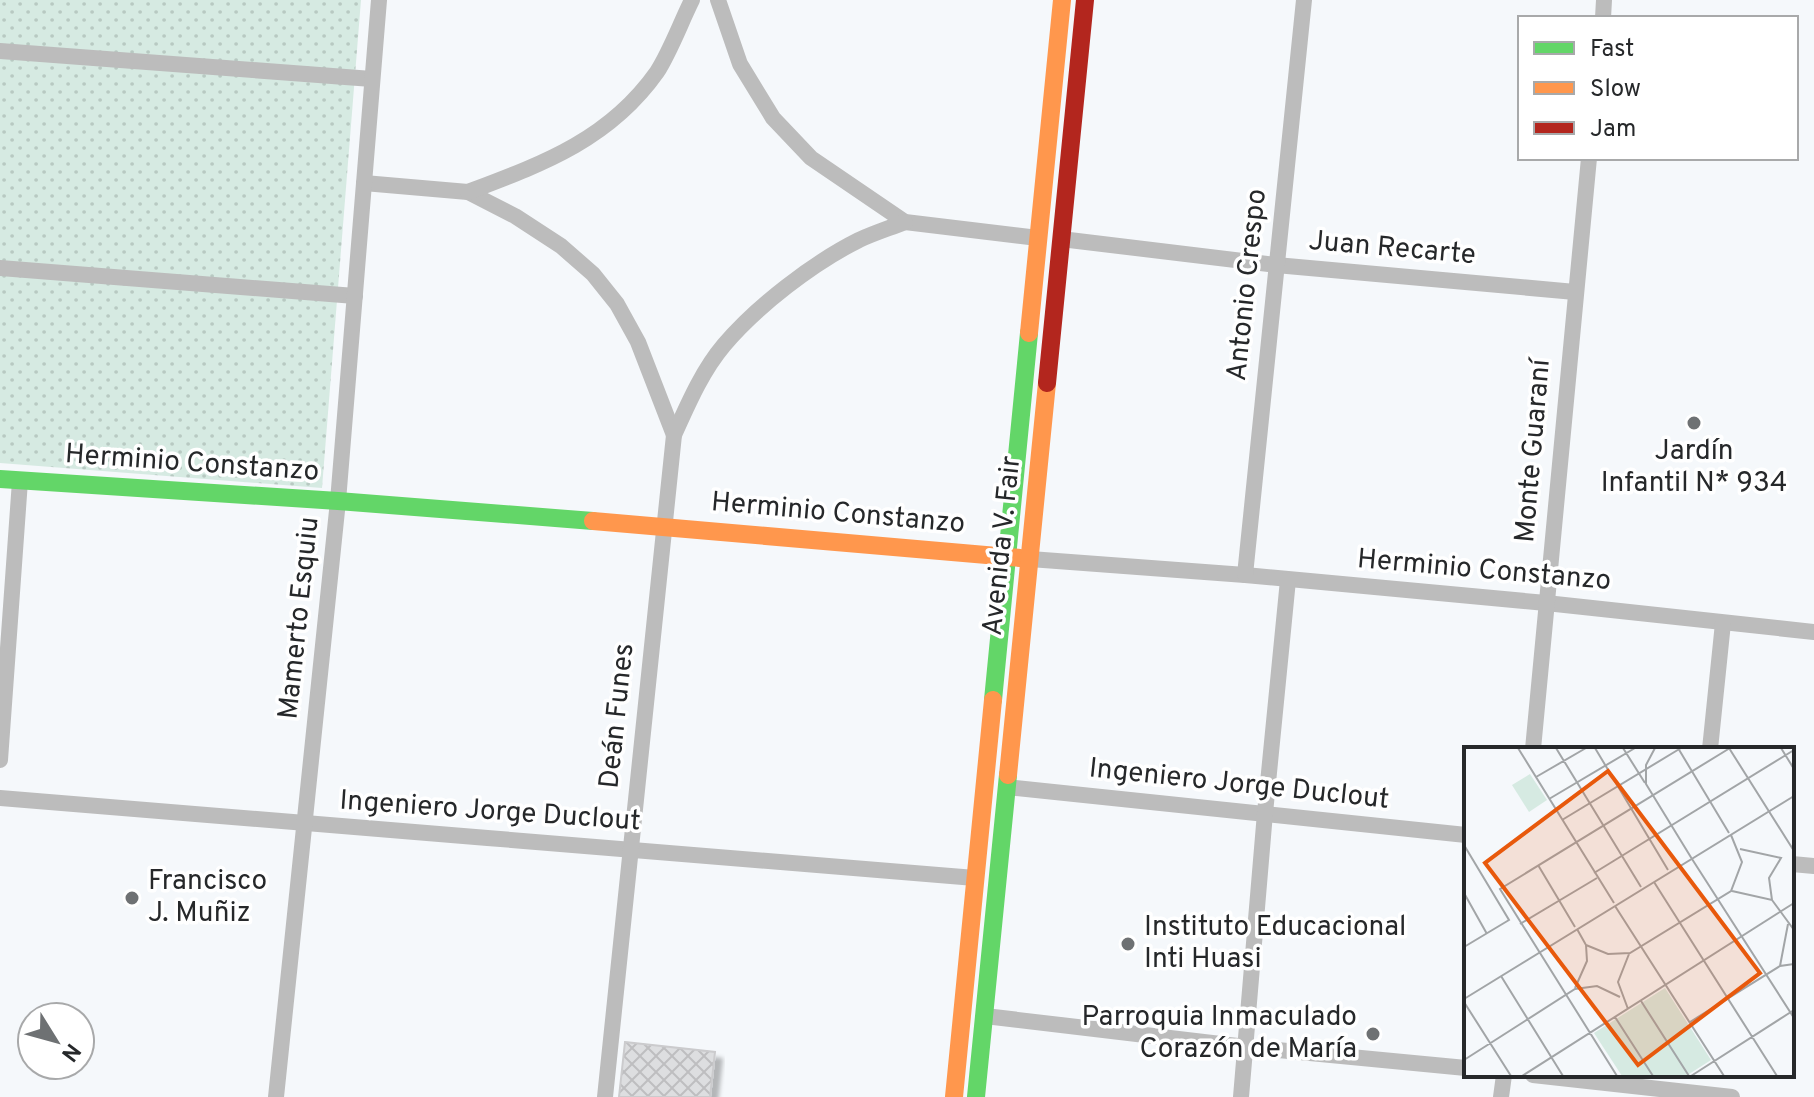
<svg xmlns="http://www.w3.org/2000/svg" width="1814" height="1097" font-family="Overpass,sans-serif">
<style>
.grass{fill:url(#grass-dots)}
.building{fill:url(#building-cross-hatch);stroke:#cbcbcd;stroke-width:2;filter:url(#shadow)}
.lines{fill:none;stroke-linecap:round;stroke-linejoin:round}
.street{stroke:#bcbcbc;stroke-width:16}
.fast{stroke:#63d668;stroke-width:18}
.slow{stroke:#ff974d;stroke-width:18}
.jam{stroke:#b3261e;stroke-width:18}
.poi-dot{fill:#6e7173;stroke:#fff;stroke-width:3}
.labels{text-anchor:middle;dominant-baseline:central;stroke-width:7;stroke-linejoin:round;paint-order:stroke}
.street-label{font-size:28px;fill:#26282a;stroke:#fff}
.poi-label{font-size:28px;fill:#26282a;stroke:#fff;text-anchor:start}
.inset-road{fill:none;stroke:#a2a5a7;stroke-width:2}
.view{fill:#e8590c;fill-opacity:0.15;stroke:#e8590c;stroke-width:4}
.inset-edge{fill:none;stroke:#26282a;stroke-width:4}
</style>
<defs>
<pattern id="grass-dots" width="8" height="8" patternUnits="userSpaceOnUse" patternTransform="scale(2)"><rect width="8" height="8" fill="#d6eae2"/><path d="M2 2h.1M6 6h.1" fill="none" stroke="#b8c9c2" stroke-width="1.8" stroke-linecap="round"/></pattern>
<pattern id="building-cross-hatch" width="8" height="8" patternUnits="userSpaceOnUse" patternTransform="scale(2)"><rect width="8" height="8" fill="#dddee0"/><path d="M0 0l8 8M0 8l8-8" fill="none" stroke="#bebec0"/></pattern>
<filter id="shadow"><feDropShadow dx="7" dy="7" stdDeviation="2" flood-color="#0004"/></filter>
</defs>
<rect width="100%" height="100%" fill="#f5f8fb"/>
<path class="grass" d="M0,0H361L322,488L0,463Z"/>
<path class="building" d="M625,1042L715,1052L710,1097H619Z"/>
<g class="lines">
<g class="street">
<path d="M718,0L740,64L773,118L811,158L905,222L1038,238"/>
<path d="M1603,18L1604,0"/>
<path d="M0,51L372,79"/>
<path d="M364,183L468,192L515,216L561,246L593,274L617,304L638,342L674,435"/>
<path d="M468,192C542,164 609,140 657,72C670,52 681,22 692,0"/>
<path d="M1061,239L1276,265L1575,292"/>
<path d="M0,268L355,296"/>
<path d="M1030,559L1245,575L1546,603L1814,632"/>
<path d="M1245,575L1304,0"/>
<path d="M1533,749L1589,158"/>
<path d="M1710,749L1723,623"/>
<path d="M0,760L20,481"/>
<path d="M1006,787L1466,835"/>
<path d="M0,798C325,826 650,850 975,878"/>
<path d="M1792,864L1814,866"/>
<path d="M985,1016L1246,1047L1466,1068"/>
<path d="M1533,1075L1732,1097"/>
<path d="M276,1097L338,501L379,0"/>
<path d="M605,1097L674,435C688,404 702,371 724,345C757,306 813,263 859,240C874,233 890,228 905,222"/>
<path d="M1241,1097L1265,813L1288,580"/>
<path d="M1501,1097L1504,1075"/>
</g>
<g class="fast">
<path d="M0,479L338,501L593,521"/>
<path d="M993,700L1029,333"/>
<path d="M976,1097L1008,775"/>
</g>
<g class="slow">
<path d="M1029,333L1062,0"/>
<path d="M593,521L1020,558"/>
<path d="M1008,775L1047,383"/>
<path d="M954,1097L993,700"/>
</g>
<path class="jam" d="M1047,383L1085,0"/>
</g>
<g class="poi-dot">
<circle cx="1694" cy="423" r="8"/>
<circle cx="132" cy="898" r="8"/>
<circle cx="1128" cy="944" r="8"/>
<circle cx="1373" cy="1034" r="8"/>
</g>
<g class="labels">
<g class="street-label">
<text transform="translate(1392 249) rotate(5)">Juan Recarte</text>
<text transform="translate(1248 285) rotate(-84)">Antonio Crespo</text>
<text transform="translate(1534 451) rotate(-85)">Monte Guaraní</text>
<text transform="translate(192 464) rotate(4)">Herminio Constanzo</text>
<text transform="translate(838 514) rotate(5)">Herminio Constanzo</text>
<text transform="translate(1003 546) rotate(-84)">Avenida V. Fair</text>
<text transform="translate(1484 571) rotate(5)">Herminio Constanzo</text>
<text transform="translate(300 618) rotate(-84)">Mamerto Esquiu</text>
<text transform="translate(618 716) rotate(-84)">Deán Funes</text>
<text transform="translate(1239 785) rotate(6)">Ingeniero Jorge Duclout</text>
<text transform="translate(490 812) rotate(4)">Ingeniero Jorge Duclout</text>
</g>
<g class="poi-label">
<text x="1694" y="452" text-anchor="middle">Jardín<tspan x="1694" dy="32">Infantil N* 934</tspan></text>
<text x="148" y="882">Francisco<tspan x="148" dy="32">J. Muñiz</tspan></text>
<text x="1144" y="928">Instituto Educacional<tspan x="1144" dy="32">Inti Huasi</tspan></text>
<text x="1357" y="1018" text-anchor="end">Parroquia Inmaculado<tspan x="1357" dy="32">Corazón de María</tspan></text>
</g>
</g>
<g transform="translate(1464 747)">
<rect width="330" height="330" fill="#f5f8fb"/>
<path d="M201,241L247,313L222,329H158L130,286Z" fill="#d6eae2"/>
<path d="M66,27L83,53L65,65L48,38Z" fill="#d6eae2"/>
<path class="inset-road" d="M54,1L150,156M92,1L177,140M131,1L204,123M159,1L181,36M191,1L182,18V37L228,112M214,1L265,86M265,1L330,104M317,1L330,22M72,30L122,1M85,52L171,1M98,73L217,1M0,98L45,173L0,200M228,112L330,271M74,118L111,180M130,126L330,3M190,135L313,329M268,144L308,153L305,131L317,111L276,102M0,146L23,187M308,153L330,183M151,159L260,329M56,177L133,131M122,198L144,207L166,206L267,144L278,115L267,88M316,219L324,177M37,229L99,329M111,241L123,214L122,198L113,182M0,252L330,49M177,254L225,329M0,255L47,329M164,262L154,235L165,207M151,270L189,329M226,275L316,219L330,217M0,313L111,242L133,239L156,250M58,329L330,156M153,329L36,142L266,1M227,329L330,263"/>
<path class="view" d="M144,24L296,226L174,318L21,116Z"/>
<rect width="330" height="330" class="inset-edge"/>
</g>
<rect x="1518" y="16" width="280" height="144" fill="#ffffff" stroke="#a8a9aa" stroke-width="2"/>
<rect x="1534" y="42" width="40" height="12" fill="#63d668" stroke="#a8a9aa" stroke-width="2"/>
<text x="1590" y="56" font-size="24" fill="#26282a">Fast</text>
<rect x="1534" y="82" width="40" height="12" fill="#ff974d" stroke="#a8a9aa" stroke-width="2"/>
<text x="1590" y="96" font-size="24" fill="#26282a">Slow</text>
<rect x="1534" y="122" width="40" height="12" fill="#b3261e" stroke="#a8a9aa" stroke-width="2"/>
<text x="1590" y="136" font-size="24" fill="#26282a">Jam</text>
<g transform="translate(56 1041) rotate(127)"><circle r="38" fill="#ffffff" stroke="#a8a9aa" stroke-width="2"/>
<path d="M0-6L14 30L0 20L-14 30Z" fill="#6e7173"/>
<text y="-12" font-size="22" font-weight="bold" text-anchor="middle" fill="#26282a">N</text>
</g>
</svg>
